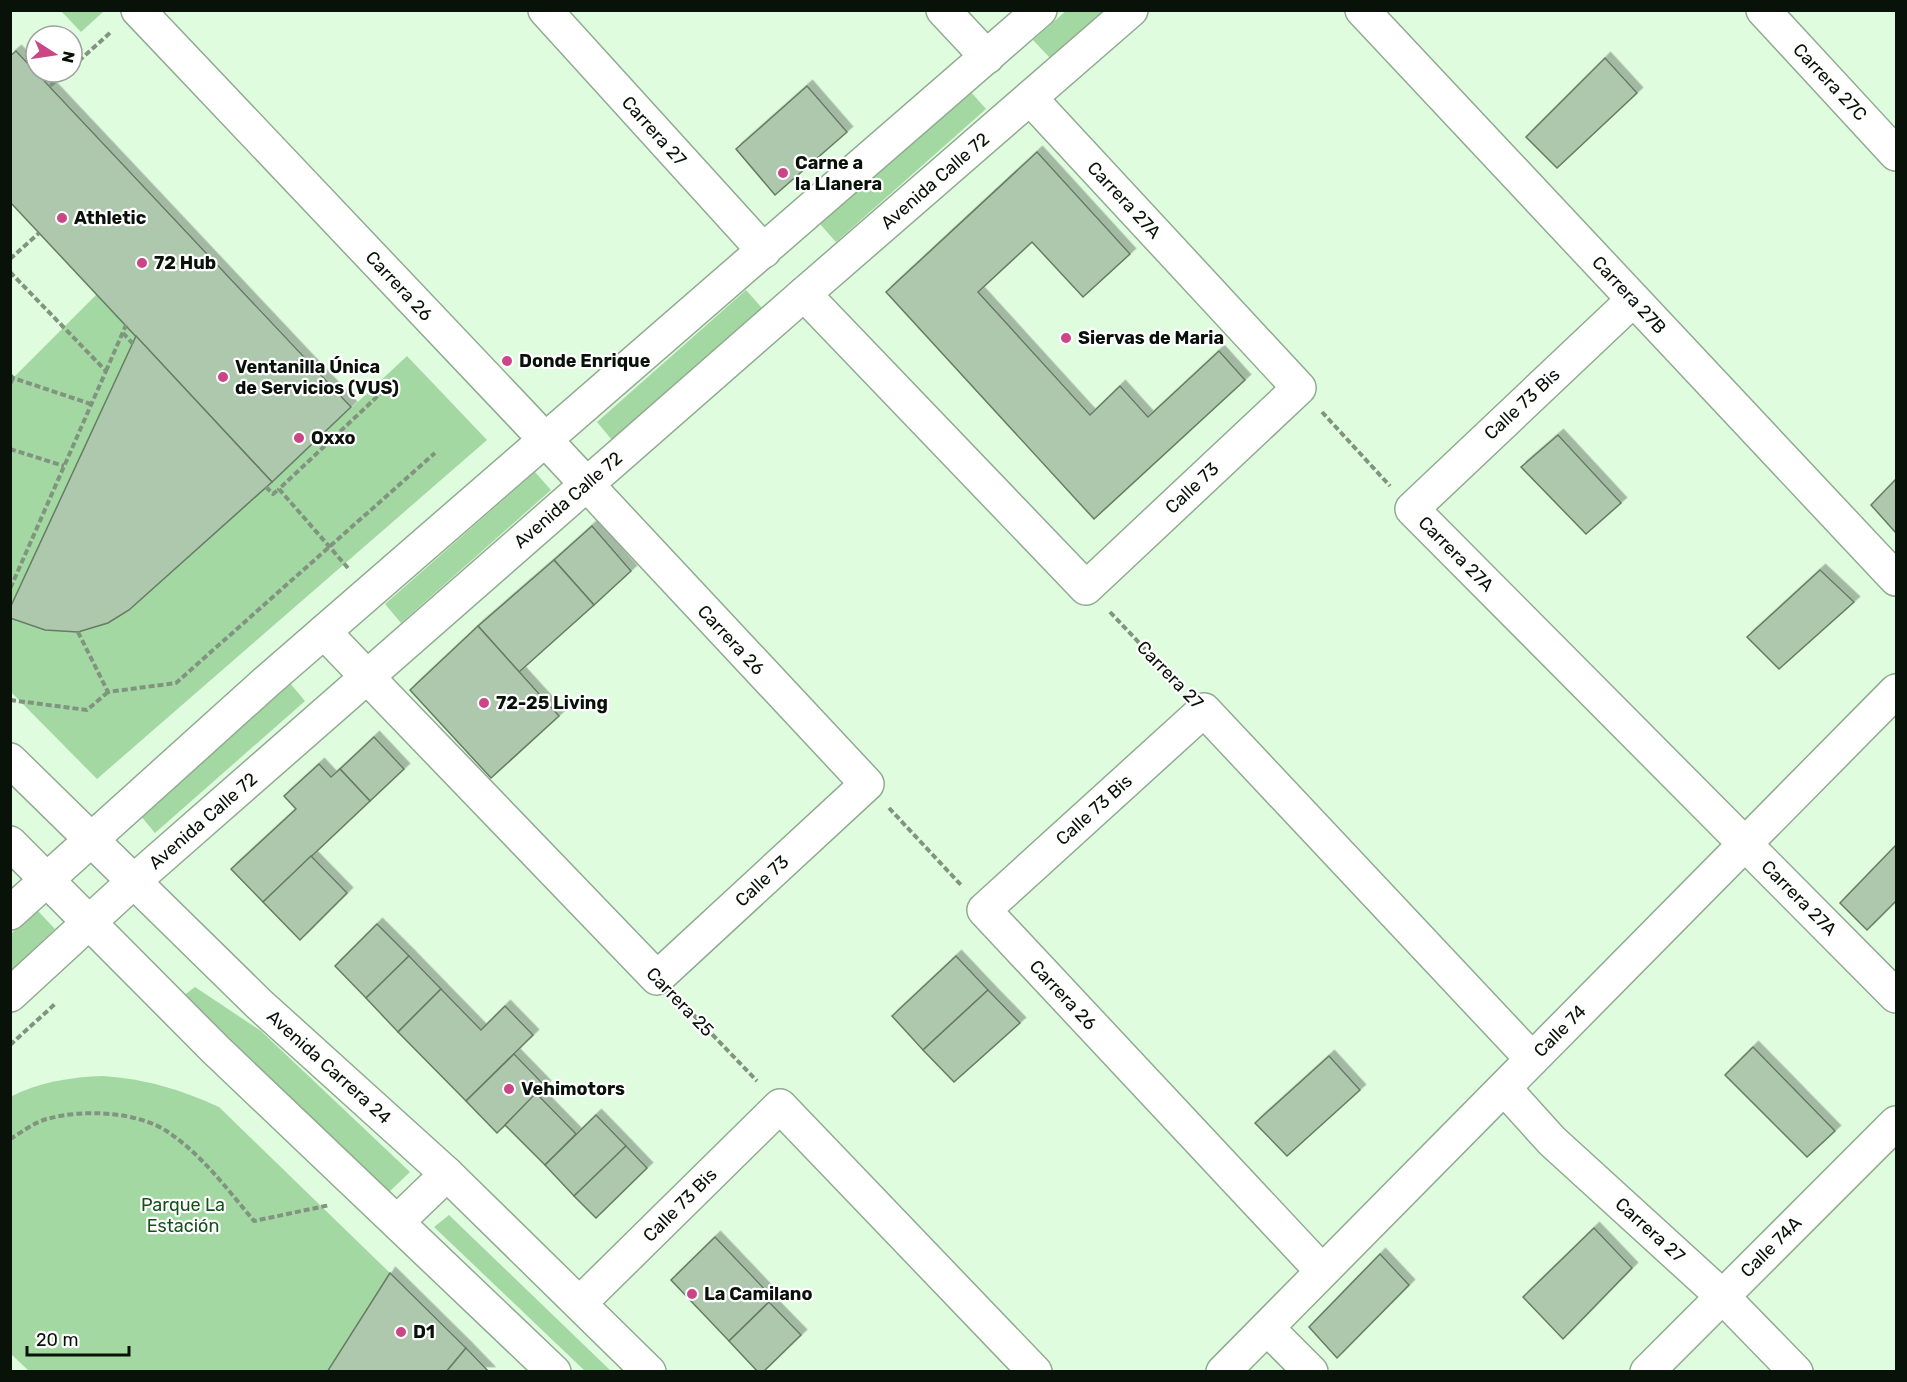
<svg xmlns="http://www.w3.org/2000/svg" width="1907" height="1382" font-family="Rubik,sans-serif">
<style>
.green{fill:#a4d8a3}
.building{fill:#adc8ac;stroke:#657d64;stroke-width:1.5;filter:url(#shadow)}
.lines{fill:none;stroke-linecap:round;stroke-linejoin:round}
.minor-casing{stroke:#91ab90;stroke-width:36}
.tertiary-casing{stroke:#91ab90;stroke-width:36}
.secondary-casing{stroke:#91ab90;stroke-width:36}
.path{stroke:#809480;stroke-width:4;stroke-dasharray:6 3;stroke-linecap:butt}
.minor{stroke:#fff;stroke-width:33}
.tertiary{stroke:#fff;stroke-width:33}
.secondary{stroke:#fff;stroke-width:33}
.poi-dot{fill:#cc4586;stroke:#fff;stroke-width:2}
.labels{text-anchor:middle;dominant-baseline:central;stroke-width:4.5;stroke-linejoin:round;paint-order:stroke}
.street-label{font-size:18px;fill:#091209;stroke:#fff}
.poi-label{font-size:18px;font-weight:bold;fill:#091209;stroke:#fff;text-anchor:start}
.park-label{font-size:18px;fill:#15521a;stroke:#fff}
</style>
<defs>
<filter id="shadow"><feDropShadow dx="5.5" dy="-5.5" stdDeviation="0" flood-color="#0004"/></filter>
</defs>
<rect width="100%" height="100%" fill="#e0fcdf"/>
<g class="green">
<path d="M1067,10L1104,11L1050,58L1033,40Z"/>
<path d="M61,11H104L81,32Z"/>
<path d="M970,91L986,109L836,242L820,224Z"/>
<path d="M746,290L762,308L612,440L597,422Z"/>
<path d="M97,294L136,336L11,608V380Z"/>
<path d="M407,356L487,440L97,779L11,692V618C61,635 82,638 129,610L272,482Z"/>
<path d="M535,472L551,490L401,623L385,604Z"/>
<path d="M289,682L305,701L155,833L140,815Z"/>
<path d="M36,909L55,929L11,971V934Z"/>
<path d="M195,987L261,1031L410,1172L389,1192L183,996Z"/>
<path d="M103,1076C146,1079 179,1089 219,1107L390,1273L327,1371H29L11,1354L10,1097C39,1082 71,1077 103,1076Z"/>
<path d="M449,1215L611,1371H585L434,1227Z"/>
</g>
<g class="building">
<path d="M16,51L351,407L272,482L10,202V56Z"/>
<path d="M1605,58L1637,93L1557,168L1526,137Z"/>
<path d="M807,86L847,132L775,195L736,149Z"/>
<path d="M1037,152L1130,254L1083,297L1032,242L978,292L1090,415L1120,386L1148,417L1219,351L1245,380L1094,519L886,292Z"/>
<path d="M136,336L272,482L129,610L108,623L78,632L45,630L10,618V608Z"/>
<path d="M1558,435L1621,503L1586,534L1521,467Z"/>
<path d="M1896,479V533L1871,505Z"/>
<path d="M592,526L631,571L594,605L554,560Z"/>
<path d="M554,560L594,605L519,672L478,626Z"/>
<path d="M1820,570L1854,602L1779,669L1747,637Z"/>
<path d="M478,626L559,716L491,778L410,690Z"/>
<path d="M374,737L404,769L370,801L340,769Z"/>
<path d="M319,764L331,777L340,769L370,801L263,902L231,869L296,809L284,796Z"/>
<path d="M1896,845V901L1867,930L1840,903Z"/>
<path d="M311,856L347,893L300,940L263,902Z"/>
<path d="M377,924L409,956L366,998L335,966Z"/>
<path d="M409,956L441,989L398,1032L366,998Z"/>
<path d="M956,956L988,990L923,1050L892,1016Z"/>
<path d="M441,989L481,1030L505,1006L533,1035L466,1101L398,1032Z"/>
<path d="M988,990L1020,1023L954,1082L923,1050Z"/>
<path d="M1753,1047L1835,1131L1807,1157L1725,1075Z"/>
<path d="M514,1054L545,1086L497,1133L466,1101Z"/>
<path d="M1329,1056L1360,1090L1287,1156L1255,1123Z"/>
<path d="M536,1093L576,1134L545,1165L505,1125Z"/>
<path d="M596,1115L626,1146L574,1196L545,1165Z"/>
<path d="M626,1146L647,1168L596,1218L574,1196Z"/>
<path d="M1594,1228L1632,1268L1563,1339L1523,1297Z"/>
<path d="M715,1237L773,1298L729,1341L671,1280Z"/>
<path d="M1380,1254L1409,1285L1337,1358L1309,1327Z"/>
<path d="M390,1273L466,1348L446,1372H327Z"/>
<path d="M769,1302L801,1335L763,1372H758L729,1341Z"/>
<path d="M466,1348L489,1372H446Z"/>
</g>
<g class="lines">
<g class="minor-casing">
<g id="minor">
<path d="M138,10L522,415L867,784L657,978L324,632"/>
<path d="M545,10L764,251"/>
<path d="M943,10L987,57"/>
<path d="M1362,10L1896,579"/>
<path d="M1763,10L1896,154"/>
<path d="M804,294L1086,588L1299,388L1030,98"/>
<path d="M1633,300L1412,509L1896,996"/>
<path d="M1504,1088L1552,1141L1722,1296L1796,1372"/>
<path d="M1322,1271L984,910L1204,710L1532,1059"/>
<path d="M580,1303L780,1106L1035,1372"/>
<path d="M1267,1328L1311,1372"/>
<path d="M1647,1372L1896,1123"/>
</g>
</g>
<g class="tertiary-casing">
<path id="tertiary" d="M1223,1372L1896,691"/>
</g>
<g class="secondary-casing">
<g id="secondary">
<path d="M10,760L259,1004L447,1174L649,1372"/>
<path d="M10,843L216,1050L554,1372"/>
<path d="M10,913L265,683L1040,10"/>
<path d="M10,995L134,881L804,294L1131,10"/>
<path d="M398,1221L447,1174"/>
</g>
</g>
<g class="path">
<path d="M72,67L112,31"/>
<path d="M50,86L66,72"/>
<path d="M10,259L39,233"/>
<path d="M10,272L106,371L10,589"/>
<path d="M123,333L133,344"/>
<path d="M106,371L126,325"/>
<path d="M10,375L13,378L91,404"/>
<path d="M10,384L13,378"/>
<path d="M1322,412L1390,486"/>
<path d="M10,449L64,466"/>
<path d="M266,487L273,494L279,489"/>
<path d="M348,568L279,489L381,393"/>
<path d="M1110,612L1181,687"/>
<path d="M78,632L108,692L176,683L435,453"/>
<path d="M10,700L87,710L108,692"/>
<path d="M889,808L961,885"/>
<path d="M681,1002L757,1081"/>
<path d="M10,1045L55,1004"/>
<path d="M10,1139C22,1132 35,1122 47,1119C82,1109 137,1111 168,1132C202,1155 228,1190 254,1221L330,1205"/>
</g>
<use href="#minor" class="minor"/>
<use href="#tertiary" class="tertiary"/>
<use href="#secondary" class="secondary"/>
</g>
<g class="poi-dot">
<circle cx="783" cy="173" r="6"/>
<circle cx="62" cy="218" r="6"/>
<circle cx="142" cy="263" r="6"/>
<circle cx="1066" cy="338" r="6"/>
<circle cx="507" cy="361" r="6"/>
<circle cx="223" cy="377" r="6"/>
<circle cx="299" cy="438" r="6"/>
<circle cx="484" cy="703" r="6"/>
<circle cx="509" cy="1089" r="6"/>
<circle cx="692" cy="1294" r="6"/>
<circle cx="401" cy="1332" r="6"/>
</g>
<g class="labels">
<g class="street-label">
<text transform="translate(1830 82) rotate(47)">Carrera 27C</text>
<text transform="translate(654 131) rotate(48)">Carrera 27</text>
<text transform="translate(935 181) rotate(-41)">Avenida Calle 72</text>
<text transform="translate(1124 200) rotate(47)">Carrera 27A</text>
<text transform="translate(399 286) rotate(47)">Carrera 26</text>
<text transform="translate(1629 295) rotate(47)">Carrera 27B</text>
<text transform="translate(1522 404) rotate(-43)">Calle 73 Bis</text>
<text transform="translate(1192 488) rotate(-43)">Calle 73</text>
<text transform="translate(568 500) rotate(-41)">Avenida Calle 72</text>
<text transform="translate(1456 554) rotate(45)">Carrera 27A</text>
<text transform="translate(731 640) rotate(47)">Carrera 26</text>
<text transform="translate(1170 675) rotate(46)">Carrera 27</text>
<text transform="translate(1094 810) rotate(-42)">Calle 73 Bis</text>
<text transform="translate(203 821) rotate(-41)">Avenida Calle 72</text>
<text transform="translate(762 881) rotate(-43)">Calle 73</text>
<text transform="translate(1799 898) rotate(45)">Carrera 27A</text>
<text transform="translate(1063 995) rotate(47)">Carrera 26</text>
<text transform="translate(680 1002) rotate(46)">Carrera 25</text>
<text transform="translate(1560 1031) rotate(-45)">Calle 74</text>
<text transform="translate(329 1067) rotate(42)">Avenida Carrera 24</text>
<text transform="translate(680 1205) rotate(-45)">Calle 73 Bis</text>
<text transform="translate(1650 1230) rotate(42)">Carrera 27</text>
<text transform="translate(1771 1247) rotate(-45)">Calle 74A</text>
</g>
<g class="poi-label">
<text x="795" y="163">Carne a<tspan x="795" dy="21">la Llanera</tspan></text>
<text x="74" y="218">Athletic</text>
<text x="154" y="263">72 Hub</text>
<text x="1078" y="338">Siervas de Maria</text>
<text x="519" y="361">Donde Enrique</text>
<text x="235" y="367">Ventanilla Única<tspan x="235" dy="21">de Servicios (VUS)</tspan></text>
<text x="311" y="438">Oxxo</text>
<text x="496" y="703">72-25 Living</text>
<text x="521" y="1089">Vehimotors</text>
<text x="704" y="1294">La Camilano</text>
<text x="413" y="1332">D1</text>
</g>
<g class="park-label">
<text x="183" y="1205">Parque La<tspan x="183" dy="21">Estación</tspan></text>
</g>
</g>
<rect width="1907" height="1382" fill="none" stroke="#091209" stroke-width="24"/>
<g transform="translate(54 54) rotate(102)"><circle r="28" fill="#ffffff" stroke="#9da09d" stroke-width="1.5"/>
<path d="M0-4.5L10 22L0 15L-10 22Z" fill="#cc4586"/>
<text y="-9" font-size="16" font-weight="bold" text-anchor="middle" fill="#091209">N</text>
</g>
<path d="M27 1346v9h102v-9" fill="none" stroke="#091209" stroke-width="3"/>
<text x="36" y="1346" font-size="18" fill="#091209" stroke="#ffffff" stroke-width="4.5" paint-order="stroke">20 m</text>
</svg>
